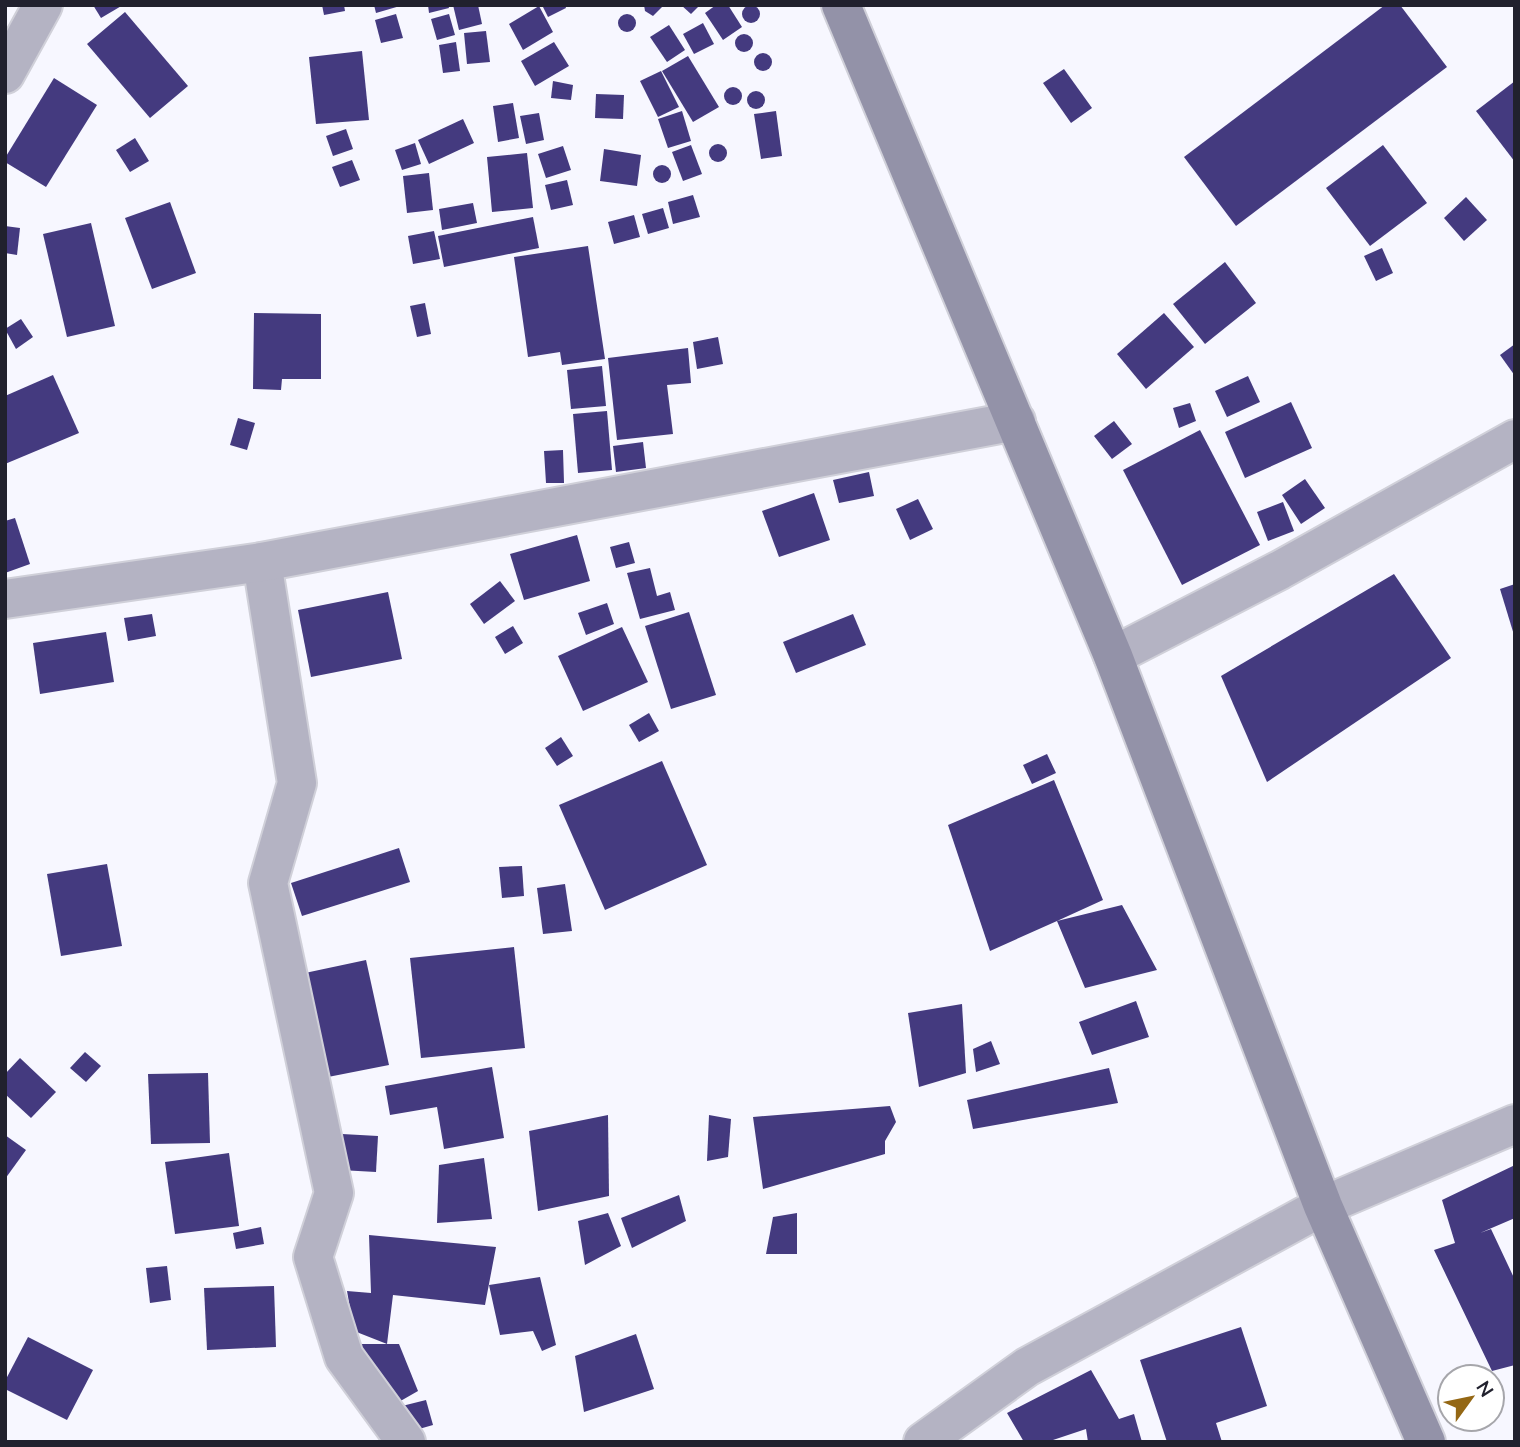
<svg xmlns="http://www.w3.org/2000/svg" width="1520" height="1447" font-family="'Nunito Sans',sans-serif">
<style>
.building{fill:#443a7f}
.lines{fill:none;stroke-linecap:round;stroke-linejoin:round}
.street-casing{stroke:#d0d0d9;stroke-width:42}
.secondary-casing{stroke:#d0d0d9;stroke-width:42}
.street{stroke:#b4b3c3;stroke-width:38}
.secondary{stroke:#9392a8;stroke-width:38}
</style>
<rect width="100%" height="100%" fill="#f7f7ff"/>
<g class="building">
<circle cx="751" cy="14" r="9"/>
<path d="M93,5H123L101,18Z"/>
<path d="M322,5H344L345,11L324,15Z"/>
<path d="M374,5H400V6L376,13Z"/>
<path d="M428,5H448L449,8L429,13Z"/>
<path d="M453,5H478L482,24L459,30Z"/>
<path d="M542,5H565L566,8L548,17Z"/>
<path d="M644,5H662V7L653,16L645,11Z"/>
<path d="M681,5H700L691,14Z"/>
<path d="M716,5H728L742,27L723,40L705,13Z"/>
<path d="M1385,5H1400L1447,67L1236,226L1184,157Z"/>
<path d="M539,6L553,32L523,50L509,24Z"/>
<path d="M125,12L188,86L150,118L87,44Z"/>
<circle cx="627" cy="23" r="9"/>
<path d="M396,14L403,38L381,43L375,20Z"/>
<path d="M449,14L455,35L437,40L431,19Z"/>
<path d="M703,23L714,44L694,54L683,34Z"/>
<path d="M669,25L685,50L667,62L650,37Z"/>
<path d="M486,31L490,62L467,64L464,33Z"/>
<circle cx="744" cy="43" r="9"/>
<path d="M456,42L460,71L443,73L439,45Z"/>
<path d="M554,42L569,66L535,86L521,61Z"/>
<path d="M362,51L369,120L316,124L309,57Z"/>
<circle cx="763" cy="62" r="9"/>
<path d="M688,56L719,107L693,122L662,71Z"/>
<path d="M1064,69L1092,108L1071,123L1043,83Z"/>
<path d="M661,71L679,107L658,117L640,81Z"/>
<path d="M54,78L97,105L46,187L5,162V158Z"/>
<path d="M553,81L573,85L571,100L551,98Z"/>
<path d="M1515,81V162L1476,111Z"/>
<circle cx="733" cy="96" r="9"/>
<circle cx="756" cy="100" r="9"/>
<path d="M596,94L624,95L623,119L595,118Z"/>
<path d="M513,103L519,138L498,142L493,106Z"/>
<path d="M682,111L691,141L668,148L658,119Z"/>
<path d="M776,111L782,156L761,159L754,114Z"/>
<path d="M539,113L544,140L526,144L520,116Z"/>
<path d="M463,119L474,143L429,164L418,140Z"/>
<path d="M346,129L353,149L333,156L326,136Z"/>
<path d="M135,138L149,161L130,172L116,150Z"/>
<path d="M415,143L421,164L402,170L395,150Z"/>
<circle cx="718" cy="153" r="9"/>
<path d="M691,145L702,174L683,181L672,152Z"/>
<path d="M1383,145L1427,203L1370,246L1326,188Z"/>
<path d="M563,146L571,170L546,178L538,154Z"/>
<path d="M604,149L641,155L637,186L600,181Z"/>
<path d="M527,153L533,208L492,212L487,157Z"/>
<path d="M352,160L360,180L340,187L332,167Z"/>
<circle cx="662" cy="174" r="9"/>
<path d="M429,173L433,210L407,213L403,176Z"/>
<path d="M567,180L573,205L551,210L545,185Z"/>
<path d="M693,195L700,217L673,224L668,202Z"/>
<path d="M1466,197L1487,220L1464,241L1444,218Z"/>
<path d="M170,202L196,273L152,289L125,218Z"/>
<path d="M473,203L477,223L442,230L439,209Z"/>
<path d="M663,208L669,228L648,234L642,214Z"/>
<path d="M634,215L640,237L614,244L608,222Z"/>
<path d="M533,217L539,248L444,267L438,236Z"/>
<path d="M91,223L115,326L67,337L43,234Z"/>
<path d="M5,226L20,228L17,255L5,253Z"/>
<path d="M434,231L440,259L413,264L408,236Z"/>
<path d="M588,246L605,359L562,365L560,352L528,357L514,257Z"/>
<path d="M1382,248L1393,273L1376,281L1364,256Z"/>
<path d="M1225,262L1256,303L1205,344L1173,304Z"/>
<path d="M425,303L431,334L417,337L410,306Z"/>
<path d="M254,313L321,314V379H282L281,390L253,389Z"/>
<path d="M1164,313L1194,347L1146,389L1117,354Z"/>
<path d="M21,319L33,337L16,349L5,329Z"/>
<path d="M718,337L723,364L697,369L693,342Z"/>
<path d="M1515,344V376L1500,355Z"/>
<path d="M688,348L691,383L667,385L673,434L617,440L608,358Z"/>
<path d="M602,366L606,406L571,409L567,370Z"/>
<path d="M53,375L79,433L5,464V396Z"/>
<path d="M1248,376L1260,402L1227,417L1215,391Z"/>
<path d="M1291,402L1312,448L1245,478L1225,432Z"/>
<path d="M1190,403L1196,421L1179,428L1173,408Z"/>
<path d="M607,411L612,470L578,473L573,414Z"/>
<path d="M238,418L255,423L247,450L230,445Z"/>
<path d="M1114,421L1132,444L1112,459L1094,436Z"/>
<path d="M1200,430L1260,545L1182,585L1123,470Z"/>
<path d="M643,442L646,468L616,472L613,446Z"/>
<path d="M563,450L564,483H546L544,451Z"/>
<path d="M869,472L874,496L839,503L833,480Z"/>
<path d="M1305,479L1325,508L1301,524L1282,495Z"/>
<path d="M814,493L830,540L779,557L762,511Z"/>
<path d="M918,499L933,529L910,540L896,509Z"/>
<path d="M1283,502L1294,531L1268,541L1257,512Z"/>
<path d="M15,518L30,564L5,573V521Z"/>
<path d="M577,535L590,581L524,600L510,554Z"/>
<path d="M629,542L635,563L616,568L610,547Z"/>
<path d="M650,568L657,596L670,592L675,610L640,619L627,573Z"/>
<path d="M1394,574L1451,658L1267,782L1221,676Z"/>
<path d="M500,581L515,601L484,624L470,604Z"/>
<path d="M1515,584V635H1514L1500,589Z"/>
<path d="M388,592L402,659L311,677L298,610Z"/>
<path d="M607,603L614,624L586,635L578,613Z"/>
<path d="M689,612L716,695L671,709L645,626Z"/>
<path d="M152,614L156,636L128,641L124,618Z"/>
<path d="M853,614L866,645L796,673L783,642Z"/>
<path d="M513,626L523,643L505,654L495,637Z"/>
<path d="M622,627L648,682L583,711L558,656Z"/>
<path d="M106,632L114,682L40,694L33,643Z"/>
<path d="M649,713L659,731L639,742L629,725Z"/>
<path d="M561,737L573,756L557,766L545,748Z"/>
<path d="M1047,754L1056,773L1032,784L1023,765Z"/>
<path d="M662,761L707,865L605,910L559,805Z"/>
<path d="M1054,780L1103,900L1057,921L1122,905L1157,970L1085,988L1057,921L990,951L948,825Z"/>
<path d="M399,848L410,882L302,916L291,883Z"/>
<path d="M107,864L122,946L61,956L47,874Z"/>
<path d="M522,866L524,896L502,898L499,867Z"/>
<path d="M565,884L572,931L543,934L537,888Z"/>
<path d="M514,947L525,1048L421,1058L410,958Z"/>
<path d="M366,960L389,1065L328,1077L305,973Z"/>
<path d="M1136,1001L1149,1037L1092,1055L1079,1022Z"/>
<path d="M962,1004L966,1073L919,1087L908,1013Z"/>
<path d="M991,1041L1000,1064L976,1072L973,1049Z"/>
<path d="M85,1052L101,1066L86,1082L70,1068Z"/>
<path d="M20,1058L56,1092L31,1118L5,1094V1074Z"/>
<path d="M492,1067L504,1138L444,1149L437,1107L390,1115L385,1086Z"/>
<path d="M1109,1068L1118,1103L973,1129L967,1100Z"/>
<path d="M208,1073L210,1143L151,1144L148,1074Z"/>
<path d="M890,1106L896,1122L885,1141V1154L763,1189L753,1117Z"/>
<path d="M608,1115L609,1196L538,1211L529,1131Z"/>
<path d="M709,1115L731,1119L728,1157L707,1161Z"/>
<path d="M342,1134L378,1136L376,1172L340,1170Z"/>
<path d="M5,1135L26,1150L5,1179Z"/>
<path d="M229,1153L239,1226L175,1234L165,1162Z"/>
<path d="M484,1158L492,1219L437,1223L439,1165Z"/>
<path d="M1515,1165V1218L1480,1233L1491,1229L1515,1280V1365L1492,1371L1434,1250L1455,1243L1442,1200Z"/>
<path d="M679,1195L686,1221L632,1248L621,1218Z"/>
<path d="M608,1213L621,1246L585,1265L578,1221Z"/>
<path d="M797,1213V1254H766L773,1217Z"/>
<path d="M261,1227L264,1244L236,1249L233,1233Z"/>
<path d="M369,1235L496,1247L485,1305L393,1295L387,1344L354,1331L347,1291L371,1293Z"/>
<path d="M167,1266L171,1300L150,1303L146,1268Z"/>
<path d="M540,1277L556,1345L542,1351L533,1331L500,1335L489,1285Z"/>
<path d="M274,1286L276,1347L207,1350L204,1288Z"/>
<path d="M1241,1327L1267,1406L1216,1423L1222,1442H1167L1140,1360Z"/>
<path d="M636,1334L654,1389L584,1412L575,1356Z"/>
<path d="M28,1337L93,1370L67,1420L5,1389V1381Z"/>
<path d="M358,1344H399L418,1391L397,1403Z"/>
<path d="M1091,1370L1119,1419L1134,1414L1142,1442H1088L1086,1429L1047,1442H1024L1007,1413Z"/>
<path d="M426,1400L433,1425L405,1433L398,1407Z"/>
</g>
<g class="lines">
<g class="street-casing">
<g id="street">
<path d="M5,74L43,5"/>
<path d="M262,562L297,783L268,883L334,1193L313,1257L344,1357L406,1442"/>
<path d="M5,599L262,562L1016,421"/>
<path d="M1113,656L1280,570L1515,439"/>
<path d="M923,1442L1027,1367L1323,1206L1515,1124"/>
</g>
</g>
<g class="secondary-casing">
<path id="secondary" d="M841,5L1113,656L1323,1206L1426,1442"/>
</g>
<use href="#street" class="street"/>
<use href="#secondary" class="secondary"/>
</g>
<rect width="1520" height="1447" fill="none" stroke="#21212e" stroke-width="14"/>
<g transform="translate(1471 1398) rotate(57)"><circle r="33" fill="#ffffff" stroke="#a6a6ab" stroke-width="2"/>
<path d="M0-5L12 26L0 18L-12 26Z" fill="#946714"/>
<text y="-10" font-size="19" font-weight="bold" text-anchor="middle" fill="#21212e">N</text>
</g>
</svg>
